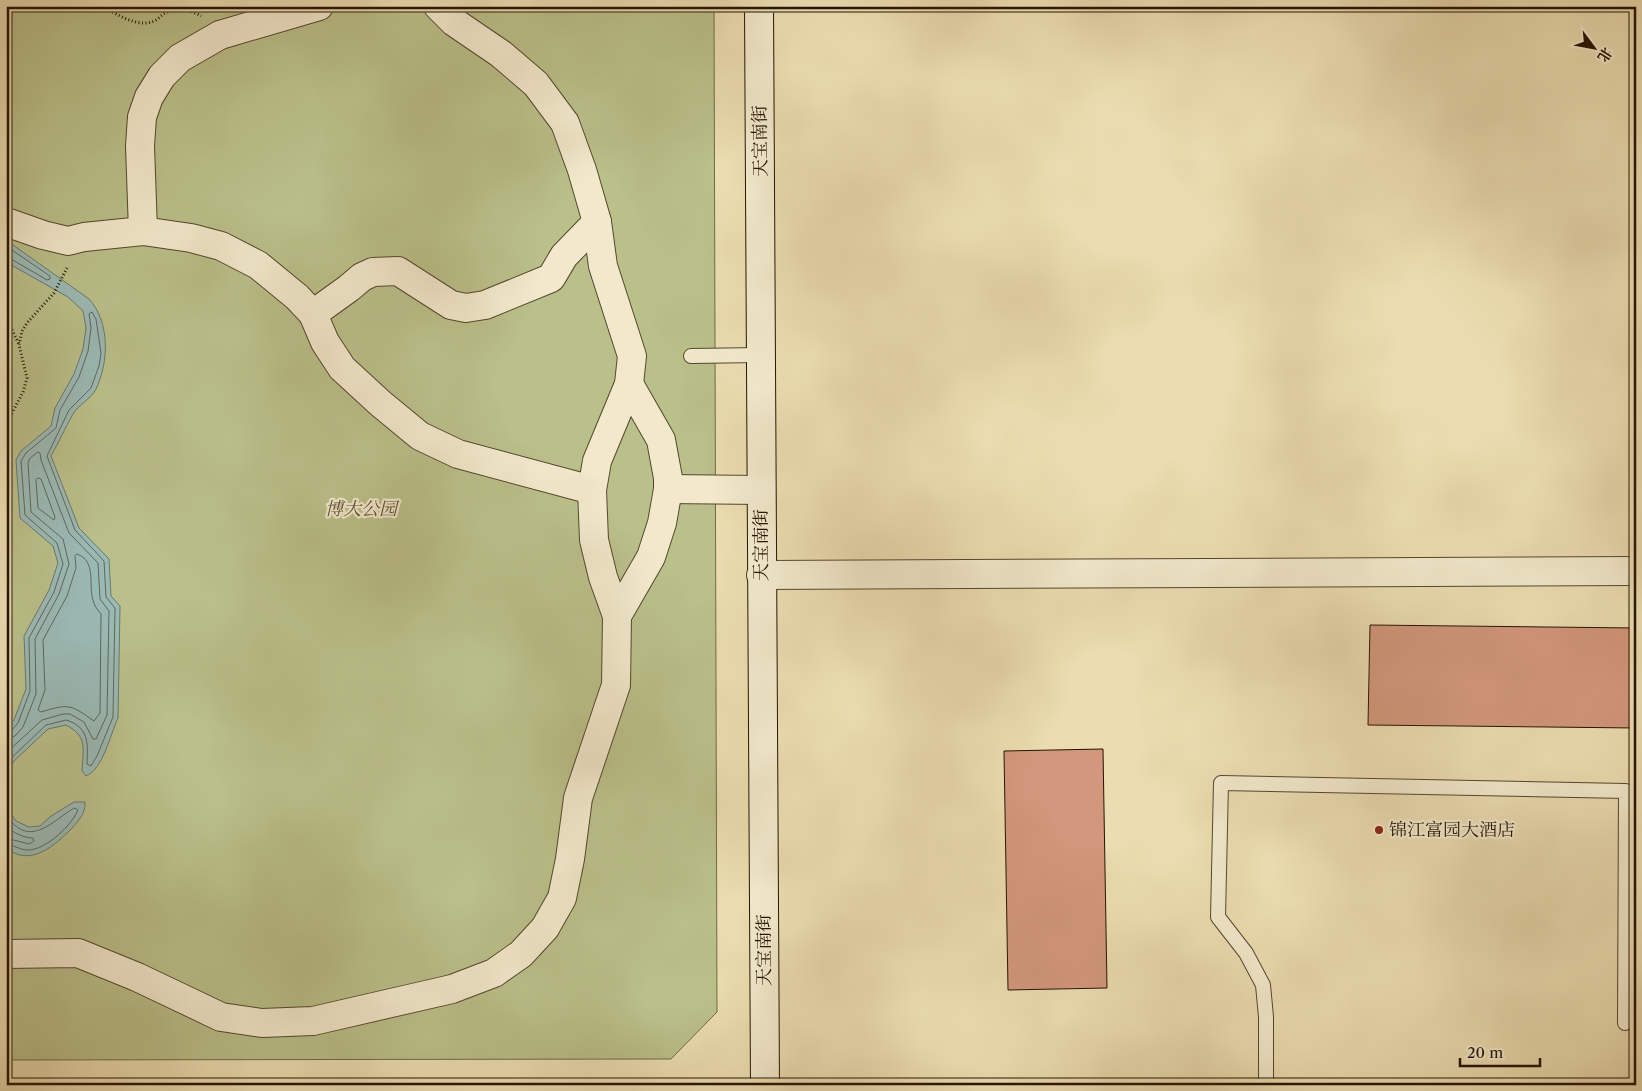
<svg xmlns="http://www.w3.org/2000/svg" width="1642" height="1091" font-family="'Libre Caslon Text','Noto Serif SC',serif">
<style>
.green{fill:#bac08a;stroke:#706a46}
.water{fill:#9bbab5;stroke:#6c786d}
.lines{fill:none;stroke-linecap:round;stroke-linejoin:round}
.shore{stroke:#60675c;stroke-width:1}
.building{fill:#d2977c;stroke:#251402}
.lane-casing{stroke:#56462e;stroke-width:16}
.street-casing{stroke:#56462e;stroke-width:30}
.secondary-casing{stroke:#251402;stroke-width:30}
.path{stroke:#251402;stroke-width:3;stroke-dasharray:1 2.5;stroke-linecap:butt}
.lane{stroke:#f2e9cc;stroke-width:14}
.street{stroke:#f2e9cc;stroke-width:28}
.secondary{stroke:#f2e9cc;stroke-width:28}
.poi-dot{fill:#8f2418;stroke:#f2e9cc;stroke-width:2}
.labels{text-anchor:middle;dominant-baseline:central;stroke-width:4.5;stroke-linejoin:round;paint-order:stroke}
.street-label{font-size:18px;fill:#251402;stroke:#f2e9cc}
.park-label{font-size:18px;font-style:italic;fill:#595032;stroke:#f2e9cc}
.poi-label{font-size:18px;fill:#251402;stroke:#f2e9cc;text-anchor:start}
</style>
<rect width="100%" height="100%" fill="#ebddb1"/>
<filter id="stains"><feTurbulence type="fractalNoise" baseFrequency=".004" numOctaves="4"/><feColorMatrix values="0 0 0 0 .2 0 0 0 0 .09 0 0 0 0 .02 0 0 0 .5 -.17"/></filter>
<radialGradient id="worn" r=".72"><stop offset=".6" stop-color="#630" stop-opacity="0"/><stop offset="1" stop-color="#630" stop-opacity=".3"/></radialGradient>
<path class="green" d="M6,6H714L717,1012L671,1059L6,1060Z"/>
<g class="water">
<path d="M6,240L89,299C110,322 109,362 96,389C91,399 78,405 73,414C65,428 59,442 51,456L79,528L109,559L111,596L120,606L118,718C110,735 103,769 86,776L82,771C83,748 88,737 66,725L48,729L14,761L6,772V729L14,720L26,689L24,636L49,590L58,563L53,546L20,518L16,460L21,451L51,426L55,408L74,374L83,349L86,328L83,311L68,297L6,262Z"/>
<path d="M74,802H85C86,814 76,824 68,832C51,849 29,866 6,848V806L16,821L29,827L40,826L51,816Z"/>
</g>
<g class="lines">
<g class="shore">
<path d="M6,246L50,276V279L47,280L11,259L6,258"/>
<path d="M38,478L41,479L55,517L54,520L38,508L36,480Z"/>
<path d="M77,554C97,561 88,584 93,600C94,606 98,610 101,614L100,713L94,721C71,705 70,703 41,712L38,710L45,690L43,640L67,596L76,568L75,556Z"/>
<path d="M6,732L11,731L18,723L30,691L29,638L54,592L63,564L57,543L25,515L21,461L26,453L56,428L60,410L79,377L88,351L91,328L89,314L92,312L96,319L101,353L99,366L91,388L69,410L47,456L75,530L104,561L106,597L115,608L113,717L97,756L91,766L87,764C88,743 89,727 66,720L46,725L6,763"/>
<path d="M6,738L15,736L23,727L36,694L35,639L59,594L69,564L63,539L31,512L28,463L30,458L38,452L40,453L41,460L69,533L98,563L100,599L109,611L107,715L96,739H93L84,722L70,714H63L42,720L6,753"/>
<path d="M6,815C29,849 50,823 74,808L78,810C72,825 46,850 28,850C20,850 14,845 6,844"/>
<path d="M6,826C13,833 24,838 33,838L34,841L29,844L6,838"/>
</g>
</g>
<g class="building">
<path d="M1370,625L1636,628V728L1368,725Z"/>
<path d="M1103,749L1107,988L1008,990L1004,751Z"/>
</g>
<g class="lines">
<g class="lane-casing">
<g id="lane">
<path d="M691,356L760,355"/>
<path d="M1266,1085V1017L1263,985L1246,953L1218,917L1221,783L1626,791L1625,1023"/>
</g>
</g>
<g class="street-casing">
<g id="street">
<path d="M6,222L43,235L68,241L84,237L143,231L191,238L221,246L258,265L297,297L313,314L325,342L342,368L380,403L420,436L458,454L592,490"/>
<path d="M143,231L140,146L142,117L149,97L162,76L180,58L220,35L319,6"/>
<path d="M313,314L349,288L362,277L373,272L398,271L451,305L466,308L485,305L551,278L564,256L597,222"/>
<path d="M668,489L761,490"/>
<path d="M761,575L1636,571"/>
<path d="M617,616L651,557L662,523L668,489V478L661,440L629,384"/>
<path d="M6,954L78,953L137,977L221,1017L262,1023L313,1021L452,989L494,973L521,954L545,928L562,898L570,859L578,798L616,685L617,616L603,577L594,540L592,490L597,461L629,384L632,356L603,266L597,222L582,170L565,123L536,84L501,54L454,22L438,6"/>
</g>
</g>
<g class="secondary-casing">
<path id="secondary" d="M759,6L765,1085"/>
</g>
<g class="path">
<path d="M104,6C116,15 139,28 154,21C159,19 162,14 167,12C177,8 192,10 201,16"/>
<path d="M6,326L12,330L19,344"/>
<path d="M6,418L12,413L23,392L27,378L19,345L22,331L27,323L54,293L67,268"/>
</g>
<use href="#lane" class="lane"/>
<use href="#street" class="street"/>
<use href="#secondary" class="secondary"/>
</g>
<circle class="poi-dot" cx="1379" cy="830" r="5"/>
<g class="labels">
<g class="street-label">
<text transform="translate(760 141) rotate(-91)">天宝南街</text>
<text transform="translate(761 545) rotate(-90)">天宝南街</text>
<text transform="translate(764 950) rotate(-90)">天宝南街</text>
</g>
<g class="park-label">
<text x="361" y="509">博大公园</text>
</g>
<g class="poi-label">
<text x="1389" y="830">锦江富园大酒店</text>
</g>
</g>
<rect width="1642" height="1091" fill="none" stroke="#ebddb1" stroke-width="25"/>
<rect x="8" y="8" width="1627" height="1076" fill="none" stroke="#251402" stroke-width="2.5"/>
<rect x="12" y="12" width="1617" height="1066" fill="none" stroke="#251402"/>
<g transform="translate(1594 48) rotate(122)" stroke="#f2e9cc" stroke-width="4" paint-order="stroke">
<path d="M0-4L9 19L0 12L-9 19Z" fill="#251402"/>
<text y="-8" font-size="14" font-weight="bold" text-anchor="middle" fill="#251402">北</text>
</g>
<path d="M1460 1058v8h80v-8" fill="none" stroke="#251402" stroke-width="2.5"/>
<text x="1467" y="1058" font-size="15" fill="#251402" stroke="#f2e9cc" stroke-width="4" paint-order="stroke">20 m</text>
<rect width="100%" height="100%" filter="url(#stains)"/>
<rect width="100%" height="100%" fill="url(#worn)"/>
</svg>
